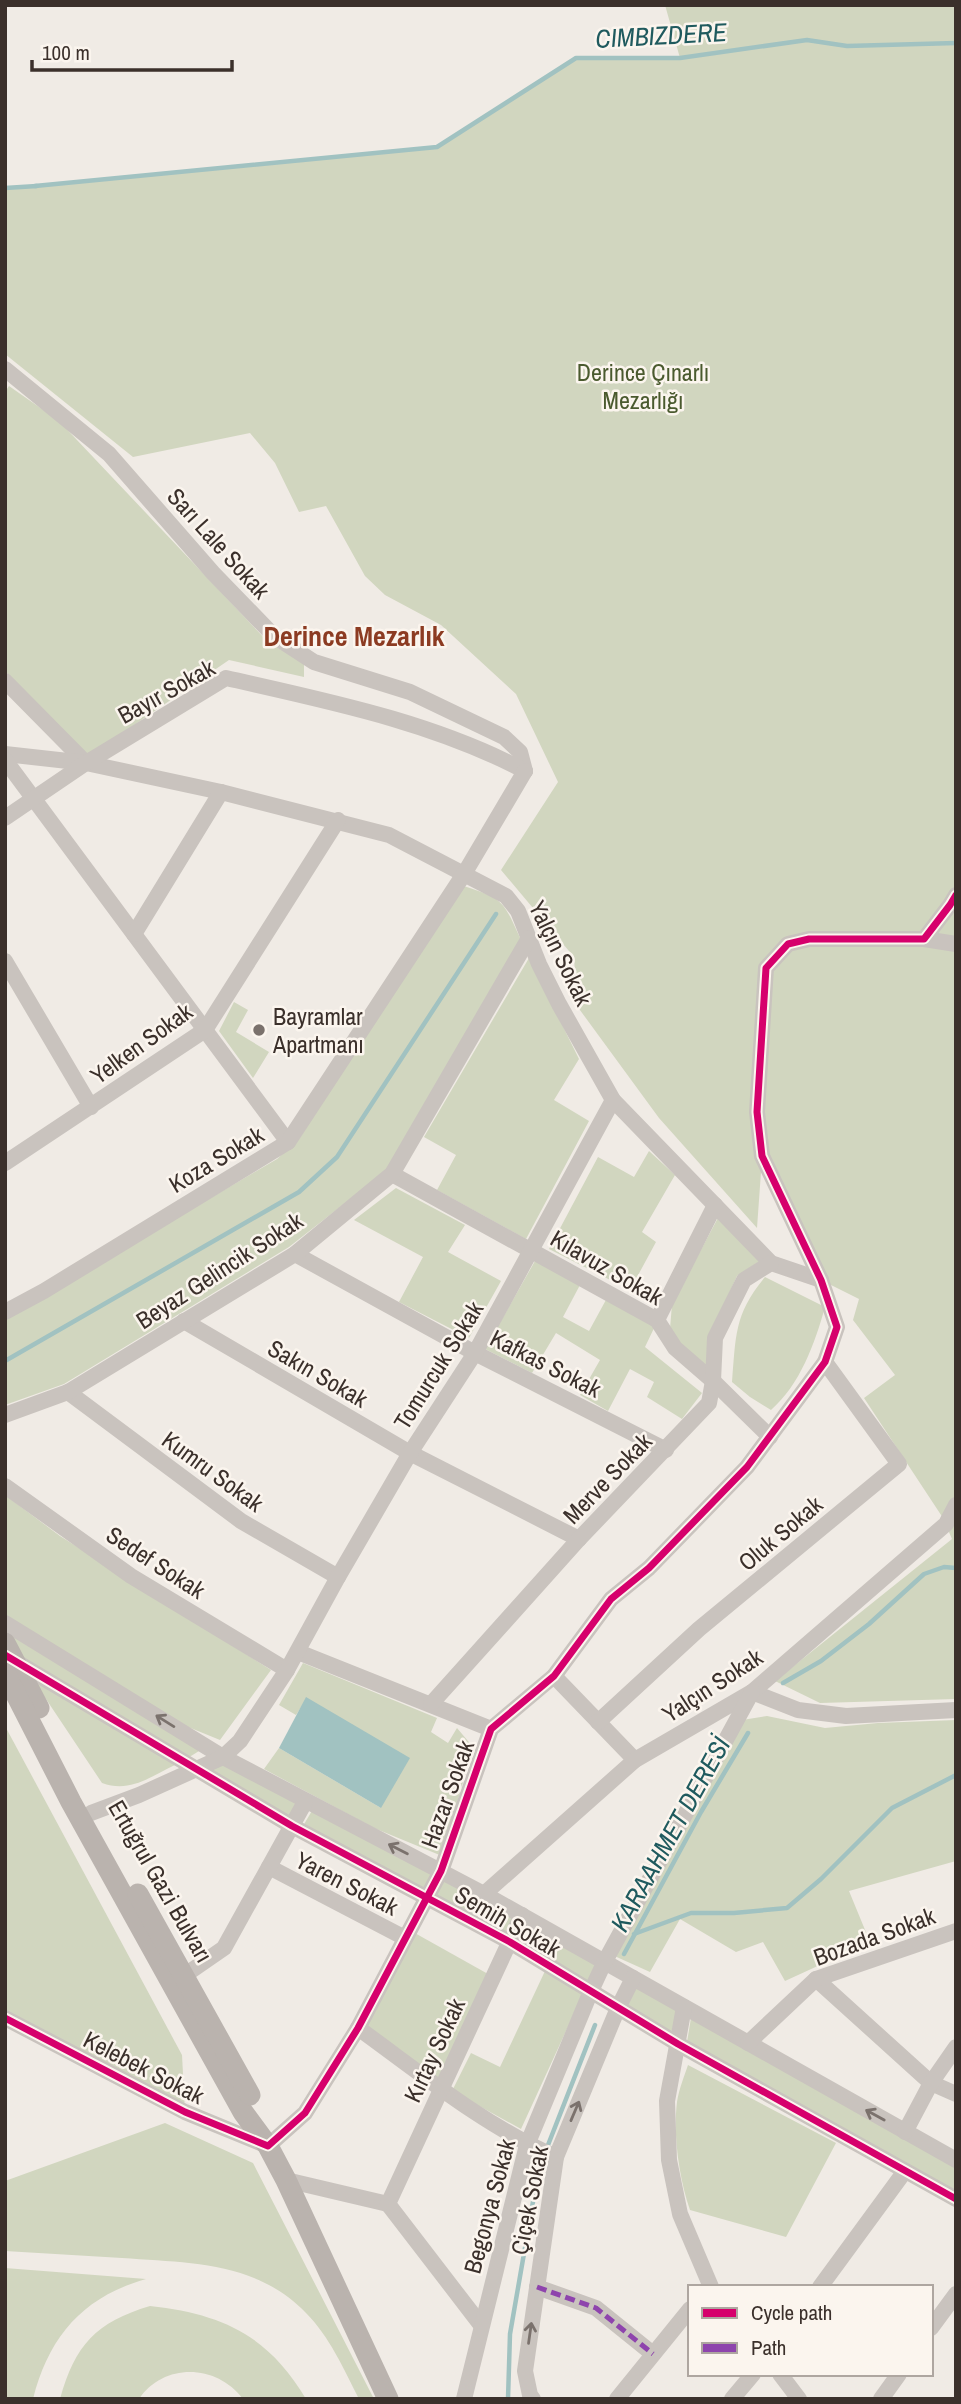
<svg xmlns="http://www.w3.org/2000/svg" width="961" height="2404" font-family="'Archivo Narrow',sans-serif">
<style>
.green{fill:#d1d6bf}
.water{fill:#a1c2c1}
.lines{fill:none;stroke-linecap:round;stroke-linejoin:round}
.stream{stroke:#a1c2c1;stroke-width:4.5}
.street{stroke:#c9c3be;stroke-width:16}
.secondary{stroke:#bab3ae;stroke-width:21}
.quiet{stroke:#8e44ad;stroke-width:5;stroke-dasharray:10 5;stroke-linecap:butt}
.cycleway-casing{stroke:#fbf5ee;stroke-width:11}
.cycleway{stroke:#d6006c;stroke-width:7}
.oneway{stroke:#7b726d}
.poi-dot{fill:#7a716c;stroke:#fbf5ee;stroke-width:2.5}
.labels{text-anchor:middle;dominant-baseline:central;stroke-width:5;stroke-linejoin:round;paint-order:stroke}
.park-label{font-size:24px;fill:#4a5a2e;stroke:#fbf5ee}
.street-label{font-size:24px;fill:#3b302b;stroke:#fbf5ee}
.poi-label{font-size:24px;fill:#3b302b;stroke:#fbf5ee;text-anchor:start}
.water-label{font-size:26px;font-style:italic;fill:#1f5a5e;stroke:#fbf5ee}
.quarter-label{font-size:28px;font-weight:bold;fill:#8c3b22;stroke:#fbf5ee}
</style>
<rect width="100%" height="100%" fill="#f0ebe5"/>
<g class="green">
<path d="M665,5H956V1699L820,1703L775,1681L952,1539L943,1518L864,1398L895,1375L853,1320L859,1299L821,1280L762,1158L757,1228L659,1118L577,1006L574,957L501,870L558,782L516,694L441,625L385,595L365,576L326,506L299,512L275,463L250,433L133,457L5,354V188L436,147L576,58H680Z"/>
<path d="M9,386L59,421L269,643L304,662V677L229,660L89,756L5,671V392Z"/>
<path d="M460,885C505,899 502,899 522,942L386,1171L289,1247L64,1384L5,1405V1319L277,1159L299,1139Z"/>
<path d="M529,958L579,1059L554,1100L589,1121L526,1239L437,1190L456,1155L424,1137Z"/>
<path d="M234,1002L248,1010L236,1032L269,1052L253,1078L219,1031Z"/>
<path d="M649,1151L675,1175L642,1232L656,1242L630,1290L549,1249L598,1157L634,1177Z"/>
<path d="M396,1188L465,1225L448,1252L501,1281L469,1338L399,1302L423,1257L354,1220Z"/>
<path d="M719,1216L760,1261L737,1276L709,1338L708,1373L680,1347L670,1329L672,1304Z"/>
<path d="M535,1261L580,1285L563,1317L589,1331L607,1298L656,1324L645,1347L702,1393L682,1419L647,1397L654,1382L630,1369L608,1411L580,1395L600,1360L556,1333L532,1373L485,1349Z"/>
<path d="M765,1277L825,1307C815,1343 800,1385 771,1410L750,1397L732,1382C736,1336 734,1314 765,1277Z"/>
<path d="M5,1495L60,1536L271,1670L220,1740L171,1720L5,1618Z"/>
<path d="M10,1633L204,1748L186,1759L23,1662Z"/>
<path d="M303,1663L437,1718L431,1732L448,1743L457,1728L473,1747L442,1856L374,1828L264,1769L279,1748L381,1808L307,1698L296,1715L279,1705Z"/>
<path d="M30,1675L175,1765C150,1777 130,1793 102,1783Z"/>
<path d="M767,1716L825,1728L878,1723L956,1720V1861L849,1891L870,1942L785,1981L763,1942L736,1952L680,1919L650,1972L610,1954L736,1721Z"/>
<path d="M5,1726L182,2055L185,2112L5,2018Z"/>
<path d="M224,1760L299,1802L289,1818L207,1770Z"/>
<path d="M313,1809L435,1873L425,1892L303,1826Z"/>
<path d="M443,1877L515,1917L506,1935L434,1896Z"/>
<path d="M524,1923L600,1966L590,1983L516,1941Z"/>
<path d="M413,1932L488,1974L439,2079L361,2026Z"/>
<path d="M545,1971L583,1994L521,2129L452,2091L471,2053L500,2067Z"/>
<path d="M634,1986L678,2011L671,2033L626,2007Z"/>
<path d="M691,2018L956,2168V2192L687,2042Z"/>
<path d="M688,2065L836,2143L786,2237L690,2210C679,2178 673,2135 677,2102C679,2089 684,2077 688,2065Z"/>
<path d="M165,2123L253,2163L374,2399H359C344,2369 329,2336 306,2313C256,2261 189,2263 122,2258C83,2256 44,2253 5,2251V2181Z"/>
<path d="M5,2268L146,2279C83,2297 49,2336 33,2399H5Z"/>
<path d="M150,2306C222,2314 268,2335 306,2399H243C217,2364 164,2362 139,2399H60C75,2345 96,2322 150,2306Z"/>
</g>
<path class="water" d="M306,1697L410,1758L381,1808L279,1748Z"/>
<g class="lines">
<g class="stream">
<path d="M35,186L437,147L576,58H680L807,40L847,46L956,43"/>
<path d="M5,188L37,186"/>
<path d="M5,1361L299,1192L337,1157L496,914"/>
<path d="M783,1683L821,1661L869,1624L924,1574L944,1567L956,1568"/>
<path d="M634,1934L691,1913H734L787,1908L821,1879L892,1808L956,1775"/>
<path d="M624,1954L701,1812L748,1733"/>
<path d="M548,2145L595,2025"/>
<path d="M508,2399L510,2334L538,2173"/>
</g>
<g class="street">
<path d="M5,369L109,454L213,573L274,636L314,662L410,692L504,737L520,752L525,771"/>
<path d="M5,681L86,763"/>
<path d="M5,754L86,763L221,792L389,835L506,896L518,911L539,964L559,1004L613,1100L771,1263L821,1280"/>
<path d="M5,760L288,1142"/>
<path d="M5,818L86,763L226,678C327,701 433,722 525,771"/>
<path d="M134,934L221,792"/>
<path d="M924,939L956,944"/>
<path d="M5,961L91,1107"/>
<path d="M5,1163L205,1030L338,820"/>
<path d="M392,1174L657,1320L675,1348L713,1381L770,1437"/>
<path d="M295,1254L475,1353L666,1450"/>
<path d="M5,1312L44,1291L288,1142L464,874L525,771"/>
<path d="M657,1320L715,1205"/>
<path d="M184,1321L410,1453L579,1539"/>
<path d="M68,1392L241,1521L338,1577"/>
<path d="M5,1415L68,1392L295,1254L392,1174L529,938"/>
<path d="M5,1486L131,1576L287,1670"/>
<path d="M5,1623L223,1757L484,1894L956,2160"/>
<path d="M298,1652L491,1729"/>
<path d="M13,1660L292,1826L510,1942L678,2044L956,2199"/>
<path d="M554,1676L635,1760"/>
<path d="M752,1692L798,1710L846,1716L956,1710"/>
<path d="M431,1704L579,1539L709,1403L713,1381L715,1338L744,1280L771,1263"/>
<path d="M598,1722L699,1629L899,1464L825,1362"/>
<path d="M91,1813L139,1795L223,1757L240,1741L287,1670L338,1577L410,1453L475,1353L613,1100"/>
<path d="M269,1867L405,1938"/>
<path d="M484,1894L635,1760L752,1692L946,1524L956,1505"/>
<path d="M185,1975L224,1948L305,1802"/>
<path d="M816,1979L931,2083L956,2094"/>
<path d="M684,2007L667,2101L669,2160L680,2214L711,2287"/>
<path d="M5,2018L185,2112L268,2146L305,2113L358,2028L441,1871L491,1729L554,1676L611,1599L649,1568L747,1467L825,1362L837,1327L821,1280L762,1156L757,1112L766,968L788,944L809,939H924L950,905L956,895"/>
<path d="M358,2028C419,2072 486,2127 556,2157"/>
<path d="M748,2043L816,1979L956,1931"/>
<path d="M905,2132L931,2083L956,2047"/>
<path d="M286,2180L388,2204"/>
<path d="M537,2287L596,2308L653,2354"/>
<path d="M820,2287L905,2171"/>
<path d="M481,2325L388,2204L522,1915"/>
<path d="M931,2328L956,2294"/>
<path d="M780,2374L799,2399"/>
<path d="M464,2399L527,2145L591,1991L604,1963L752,1692"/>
<path d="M533,2399L530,2395L525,2371L556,2157L618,2008L633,1978"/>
<path d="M617,2399L690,2309"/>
<path d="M732,2399L753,2374"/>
<path d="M881,2399L899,2374"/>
</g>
<g class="secondary">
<path d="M5,1643L39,1708"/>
<path d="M5,1673L71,1802L243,2112L268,2146L286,2180L388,2399"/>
<path d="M138,1894L250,2095"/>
</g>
<path class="quiet" d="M537,2287L596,2308L653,2354"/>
<g class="cycleway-casing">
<g id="cycleway">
<path d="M5,1655L292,1826L510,1942L678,2044L956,2199"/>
<path d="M5,2018L185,2112L268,2146L305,2113L358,2028L441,1871L491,1729L554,1676L611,1599L649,1568L747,1467L825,1362L837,1327L821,1280L762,1156L757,1112L766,968L788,944L809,939H924L950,905L956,895"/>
</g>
</g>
<use href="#cycleway" class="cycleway"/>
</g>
<defs><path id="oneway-shaft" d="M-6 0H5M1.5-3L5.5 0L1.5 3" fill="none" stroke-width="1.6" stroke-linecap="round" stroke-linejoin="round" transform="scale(1.75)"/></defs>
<g class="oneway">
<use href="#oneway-shaft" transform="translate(165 1721) rotate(-148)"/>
<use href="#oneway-shaft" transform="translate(398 1849) rotate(-153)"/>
<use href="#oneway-shaft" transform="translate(575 2111) rotate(-67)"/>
<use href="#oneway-shaft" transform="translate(875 2115) rotate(-151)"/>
<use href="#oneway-shaft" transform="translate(530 2333) rotate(-82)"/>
</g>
<circle class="poi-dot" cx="259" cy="1030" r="7"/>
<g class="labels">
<g class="park-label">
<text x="643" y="372">Derince Çınarlı<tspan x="643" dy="28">Mezarlığı</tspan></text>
</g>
<g class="street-label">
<text transform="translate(219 543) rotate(48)">Sarı Lale Sokak</text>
<text transform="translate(166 691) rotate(-29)">Bayır Sokak</text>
<text transform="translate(561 953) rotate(64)">Yalçın Sokak</text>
<text transform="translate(141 1043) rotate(-36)">Yelken Sokak</text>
<text transform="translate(216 1159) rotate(-31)">Koza Sokak</text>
<text transform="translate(607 1267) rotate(30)">Kılavuz Sokak</text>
<text transform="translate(219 1270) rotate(-33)">Beyaz Gelincik Sokak</text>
<text transform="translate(546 1363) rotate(27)">Kafkas Sokak</text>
<text transform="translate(438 1365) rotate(-58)">Tomurcuk Sokak</text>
<text transform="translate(318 1373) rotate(30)">Sakın Sokak</text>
<text transform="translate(213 1471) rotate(36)">Kumru Sokak</text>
<text transform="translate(607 1478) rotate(-46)">Merve Sokak</text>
<text transform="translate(780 1533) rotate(-40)">Oluk Sokak</text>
<text transform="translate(156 1562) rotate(33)">Sedef Sokak</text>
<text transform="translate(712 1685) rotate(-33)">Yalçın Sokak</text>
<text transform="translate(447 1794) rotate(-70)">Hazar Sokak</text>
<text transform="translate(161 1881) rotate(60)">Ertuğrul Gazi Bulvarı</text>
<text transform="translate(347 1883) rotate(27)">Yaren Sokak</text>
<text transform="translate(508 1921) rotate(30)">Semih Sokak</text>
<text transform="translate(874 1936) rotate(-20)">Bozada Sokak</text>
<text transform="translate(434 2050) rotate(-65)">Kırtay Sokak</text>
<text transform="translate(144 2067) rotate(27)">Kelebek Sokak</text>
<text transform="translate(529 2200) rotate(-79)">Çiçek Sokak</text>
<text transform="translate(489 2206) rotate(-75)">Begonya Sokak</text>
</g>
<g class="poi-label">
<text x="273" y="1016">Bayramlar<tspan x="273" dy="28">Apartmanı</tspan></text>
</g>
<g class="water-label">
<text transform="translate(661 35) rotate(-3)">CIMBIZDERE</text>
<text transform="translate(670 1834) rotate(-61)">KARAAHMET DERESİ</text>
</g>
<g class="quarter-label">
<text x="354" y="636">Derince Mezarlık</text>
</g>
</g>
<rect width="961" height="2404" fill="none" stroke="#3b302b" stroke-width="14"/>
<rect x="688" y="2285" width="245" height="91" fill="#fbf5ee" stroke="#aea6a0" stroke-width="2"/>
<rect x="702" y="2308" width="35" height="10" fill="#d6006c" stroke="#aea6a0" stroke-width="2"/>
<text x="751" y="2320" font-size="21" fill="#3b302b">Cycle path</text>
<rect x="702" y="2343" width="35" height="10" fill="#8e44ad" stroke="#aea6a0" stroke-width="2"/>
<text x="751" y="2355" font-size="21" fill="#3b302b">Path</text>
<path d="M32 60v10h200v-10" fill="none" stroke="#3b302b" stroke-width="3.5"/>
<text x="42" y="60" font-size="21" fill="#3b302b" stroke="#fbf5ee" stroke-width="5" paint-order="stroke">100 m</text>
</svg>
